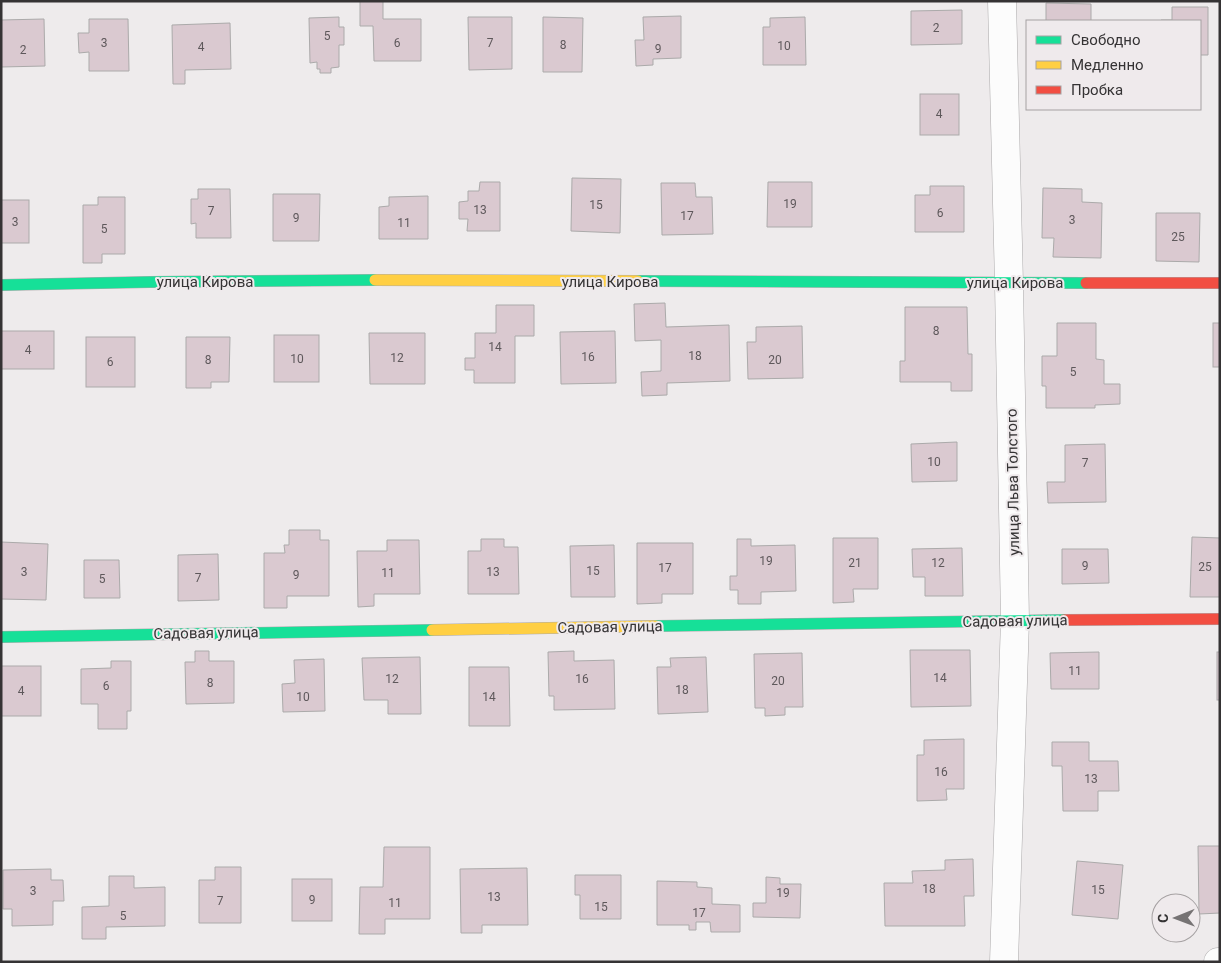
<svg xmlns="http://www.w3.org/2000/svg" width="1221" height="963" font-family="Roboto,sans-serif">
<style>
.building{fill:#dac9d0;stroke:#abaaaa}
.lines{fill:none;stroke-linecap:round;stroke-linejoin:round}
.street-casing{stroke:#aba9aa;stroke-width:29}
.fast-casing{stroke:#aba9aa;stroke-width:12}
.slow-casing{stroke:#aba9aa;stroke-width:12}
.jam-casing{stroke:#aba9aa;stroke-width:12}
.street{stroke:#fcfcfc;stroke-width:28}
.fast{stroke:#16e098;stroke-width:11}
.slow{stroke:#ffcf43;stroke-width:11}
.jam{stroke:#f24e42;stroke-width:11}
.labels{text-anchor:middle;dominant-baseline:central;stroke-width:4;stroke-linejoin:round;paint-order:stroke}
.number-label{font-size:12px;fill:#5e585b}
.street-label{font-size:15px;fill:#353334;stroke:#efeaec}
</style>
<rect width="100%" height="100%" fill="#eeebec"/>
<g class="building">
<path d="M360,1H383V19H421V61H374L373,26H360Z"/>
<path d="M1046,3L1091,4V21H1046Z"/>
<path d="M1172,7H1208V55H1200V21H1161V20H1172Z"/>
<path d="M962,10V44L911,45V11Z"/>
<path d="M681,16V58L653,59V65L636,66L635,40H644L643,17Z"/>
<path d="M339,17V27H344V45H339V67L331,68V73H320V69H317V62L310,63L309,18Z"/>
<path d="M468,17H512V69L469,70Z"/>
<path d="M543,17L583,18L582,72H543Z"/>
<path d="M805,17L806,65H763V27H770V18Z"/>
<path d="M44,19L45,66L1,67V20Z"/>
<path d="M89,19H128L129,71H89V52L79,53L78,33H89Z"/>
<path d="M230,23L231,69L185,70V84H173L172,25Z"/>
<rect x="920" y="94" width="39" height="41"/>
<path d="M572,178L621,179L620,233L571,231Z"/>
<path d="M480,182H500V231H467L468,219H459V202L468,201V191H479Z"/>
<path d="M768,182H812V227H767Z"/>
<path d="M661,183H695L696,197H712L713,234L662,235Z"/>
<path d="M930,186H964V232H915V195H930Z"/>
<path d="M1043,188L1082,189V202L1102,203L1101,258L1053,257L1054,238H1042Z"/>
<path d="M198,189H230L231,238H196V223L191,224V199H198Z"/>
<path d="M273,194H320L319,241H273Z"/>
<path d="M428,196V239H379V207L389,206V197Z"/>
<path d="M98,197H125V254H102V263H83V205H98Z"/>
<rect x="1" y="200" width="28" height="43"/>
<path d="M1156,213H1200L1199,262L1156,261Z"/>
<path d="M665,303L666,327L729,325L730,381L667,383V395L642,396L641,372L661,371V340L635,341L634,304Z"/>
<path d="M496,305H534V336H515V383H474V370H465V358H475V333H496Z"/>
<path d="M905,307H967L968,354H972V391H951V382H900V361H905Z"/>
<path d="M1057,323H1096V359L1104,360V384H1120V404L1095,405V408H1046V386H1042V356H1057Z"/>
<rect x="1213" y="323" width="7" height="44"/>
<path d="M802,326L803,378L748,379L747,342H756V327Z"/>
<rect x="1" y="331" width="53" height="38"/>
<path d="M615,331L616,383L561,384L560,332Z"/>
<path d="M369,333H425V384H370Z"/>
<rect x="274" y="335" width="45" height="47"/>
<rect x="86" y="337" width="49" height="50"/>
<path d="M186,337H230L229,382H211V388H186Z"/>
<path d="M957,442V481L912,482L911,444Z"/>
<path d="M1105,444L1106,502L1048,503L1047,482H1065V445Z"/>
<path d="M289,530H320V540H329V596H287V608H264V553H285L284,545H289Z"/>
<path d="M1192,537L1220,538V597H1190Z"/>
<path d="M833,538H878V589H853L854,602L833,603Z"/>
<path d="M481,539H504V547H518L519,594H468V551H481Z"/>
<path d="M737,539H751V546L795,545L796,591L761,592V604H738V590H730V576H737Z"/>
<path d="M387,540H419L420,594H374V606L358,607L357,551H387Z"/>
<path d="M1,542L48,544L46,600L1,599Z"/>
<path d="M637,543H693V594H662V603L637,604Z"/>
<path d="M614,545L615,597H571L570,546Z"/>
<path d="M962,548L963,596H925V577H913L912,549Z"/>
<path d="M1062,549H1108L1109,583L1062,584Z"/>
<path d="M218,554L219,600L178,601V555Z"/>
<path d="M84,560H119L120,598H84Z"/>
<path d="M910,650H970L971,706L911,707Z"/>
<path d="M195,651H209V661H234V703L186,704L185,662H195Z"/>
<path d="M574,651V661L614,660L615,709L554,710V696H549L548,652Z"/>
<path d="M1099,652V689H1051L1050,653Z"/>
<rect x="1217" y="652" width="3" height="48"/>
<path d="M802,653L803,707H785V715L765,716V708H755L754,654Z"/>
<path d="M420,657L421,714H388V700H364L362,658Z"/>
<path d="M706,657L708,712L658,714L657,667H671L670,658Z"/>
<path d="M324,659L325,711L283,712L282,684L295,683L294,660Z"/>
<path d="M111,661H131V711H127V729H98V704H81V669L111,668Z"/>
<rect x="1" y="666" width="40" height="50"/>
<path d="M469,667H509L510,726H469Z"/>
<path d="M964,739V789H946L947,800L917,801V755H924V740Z"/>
<path d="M1052,742H1089V761H1118L1119,791H1098V811H1063L1062,766H1052Z"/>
<path d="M1198,846H1220V913L1199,914Z"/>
<path d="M384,847H430V919H385V934H359L360,887H383Z"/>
<path d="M973,859L974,896H964L965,926H885L884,883H913L912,871L945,870V860Z"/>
<path d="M1077,861L1123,865L1118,919L1072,915Z"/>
<path d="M215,867H241V923H199V880H215Z"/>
<path d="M527,868L528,925H482V933H461L460,869Z"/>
<path d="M51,869V880H63L64,901H53V925L12,926V909H3V870Z"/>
<path d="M575,875H621V919H580V895H575Z"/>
<path d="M109,876H134V888L165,887V926L106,927V939H82V907L109,906Z"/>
<path d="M766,877L780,878V884H801L800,918L753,917V903H766Z"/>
<rect x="292" y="879" width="40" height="42"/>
<path d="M657,881L697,882V887L712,888V904L740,905V932H711L710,922H696V930H689V925H657Z"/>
</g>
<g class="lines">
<g class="street-casing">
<g id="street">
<path d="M1002,1L1009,284L1015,620L1004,962"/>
<path d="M1218,962H1220"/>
</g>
</g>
<g class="fast-casing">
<g id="fast">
<path d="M638,281L1086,283"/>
<path d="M1,285L150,282L375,280"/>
<path d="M656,626L1064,620"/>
<path d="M1,637L432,630"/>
</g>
</g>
<g class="slow-casing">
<g id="slow">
<path d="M375,280L638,281"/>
<path d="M432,630L656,626"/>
</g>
</g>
<g class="jam-casing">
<g id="jam">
<path d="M1086,283H1220"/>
<path d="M1064,620L1220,619"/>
</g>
</g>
<use href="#street" class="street"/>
<use href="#fast" class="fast"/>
<use href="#slow" class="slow"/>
<use href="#jam" class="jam"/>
</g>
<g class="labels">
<g class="number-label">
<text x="936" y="28">2</text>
<text x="327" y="36">5</text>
<text x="104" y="43">3</text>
<text x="397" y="43">6</text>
<text x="490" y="43">7</text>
<text x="563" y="45">8</text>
<text x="784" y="46">10</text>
<text x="201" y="47">4</text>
<text x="658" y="49">9</text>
<text x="23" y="50">2</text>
<text x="939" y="114">4</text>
<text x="790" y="204">19</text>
<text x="596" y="205">15</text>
<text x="480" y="210">13</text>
<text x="211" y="211">7</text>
<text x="940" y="213">6</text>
<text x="687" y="216">17</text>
<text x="296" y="218">9</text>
<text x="1072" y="220">3</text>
<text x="15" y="222">3</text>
<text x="404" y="223">11</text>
<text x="104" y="229">5</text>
<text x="1178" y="237">25</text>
<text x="936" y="331">8</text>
<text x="495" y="347">14</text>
<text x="28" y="350">4</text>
<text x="695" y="356">18</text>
<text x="588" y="357">16</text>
<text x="397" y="358">12</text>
<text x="297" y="359">10</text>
<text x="208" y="360">8</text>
<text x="775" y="360">20</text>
<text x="110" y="362">6</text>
<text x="1073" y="372">5</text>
<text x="934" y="462">10</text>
<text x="1085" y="463">7</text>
<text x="766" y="561">19</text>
<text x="855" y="563">21</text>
<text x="938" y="563">12</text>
<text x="1085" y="566">9</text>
<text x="1205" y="567">25</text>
<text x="665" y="568">17</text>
<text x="593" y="571">15</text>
<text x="24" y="572">3</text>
<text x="493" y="572">13</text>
<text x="388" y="573">11</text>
<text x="296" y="575">9</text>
<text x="198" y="578">7</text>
<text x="102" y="579">5</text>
<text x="1075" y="671">11</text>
<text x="940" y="678">14</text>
<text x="392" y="679">12</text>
<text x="582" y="679">16</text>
<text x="778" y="681">20</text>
<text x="210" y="683">8</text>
<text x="106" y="686">6</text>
<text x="682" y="690">18</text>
<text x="21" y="691">4</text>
<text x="303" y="697">10</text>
<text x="489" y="697">14</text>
<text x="941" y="772">16</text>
<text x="1091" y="779">13</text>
<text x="929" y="889">18</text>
<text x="1098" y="890">15</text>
<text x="33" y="891">3</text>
<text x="783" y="893">19</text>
<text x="494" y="897">13</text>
<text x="312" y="900">9</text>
<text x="220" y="901">7</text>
<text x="395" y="903">11</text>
<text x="601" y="907">15</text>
<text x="699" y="913">17</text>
<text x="123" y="916">5</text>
</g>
<g class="street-label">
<text x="205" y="282">улица Кирова</text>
<text x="610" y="282">улица Кирова</text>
<text x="1015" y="283">улица Кирова</text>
<text transform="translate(1013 482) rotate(-91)">улица Льва Толстого</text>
<text transform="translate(1015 621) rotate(-1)">Садовая улица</text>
<text transform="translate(610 627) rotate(-1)">Садовая улица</text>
<text transform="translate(206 633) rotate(-1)">Садовая улица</text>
</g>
</g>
<rect width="1221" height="963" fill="none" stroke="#353334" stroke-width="5"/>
<rect x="1026" y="20" width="175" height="90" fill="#efeaec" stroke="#a5a1a2"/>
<rect x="1036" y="36" width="25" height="8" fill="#16e098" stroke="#a5a1a2"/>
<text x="1071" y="45" font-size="15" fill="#353334">Свободно</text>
<rect x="1036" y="61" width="25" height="8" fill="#ffcf43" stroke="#a5a1a2"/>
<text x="1071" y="70" font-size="15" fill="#353334">Медленно</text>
<rect x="1036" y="86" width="25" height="8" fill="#f24e42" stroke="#a5a1a2"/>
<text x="1071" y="95" font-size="15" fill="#353334">Пробка</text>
<g transform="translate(1176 918) rotate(269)"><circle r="24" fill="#efeaec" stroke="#a5a1a2"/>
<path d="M0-4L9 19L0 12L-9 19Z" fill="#767374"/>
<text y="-8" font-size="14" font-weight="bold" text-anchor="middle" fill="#353334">С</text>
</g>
</svg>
